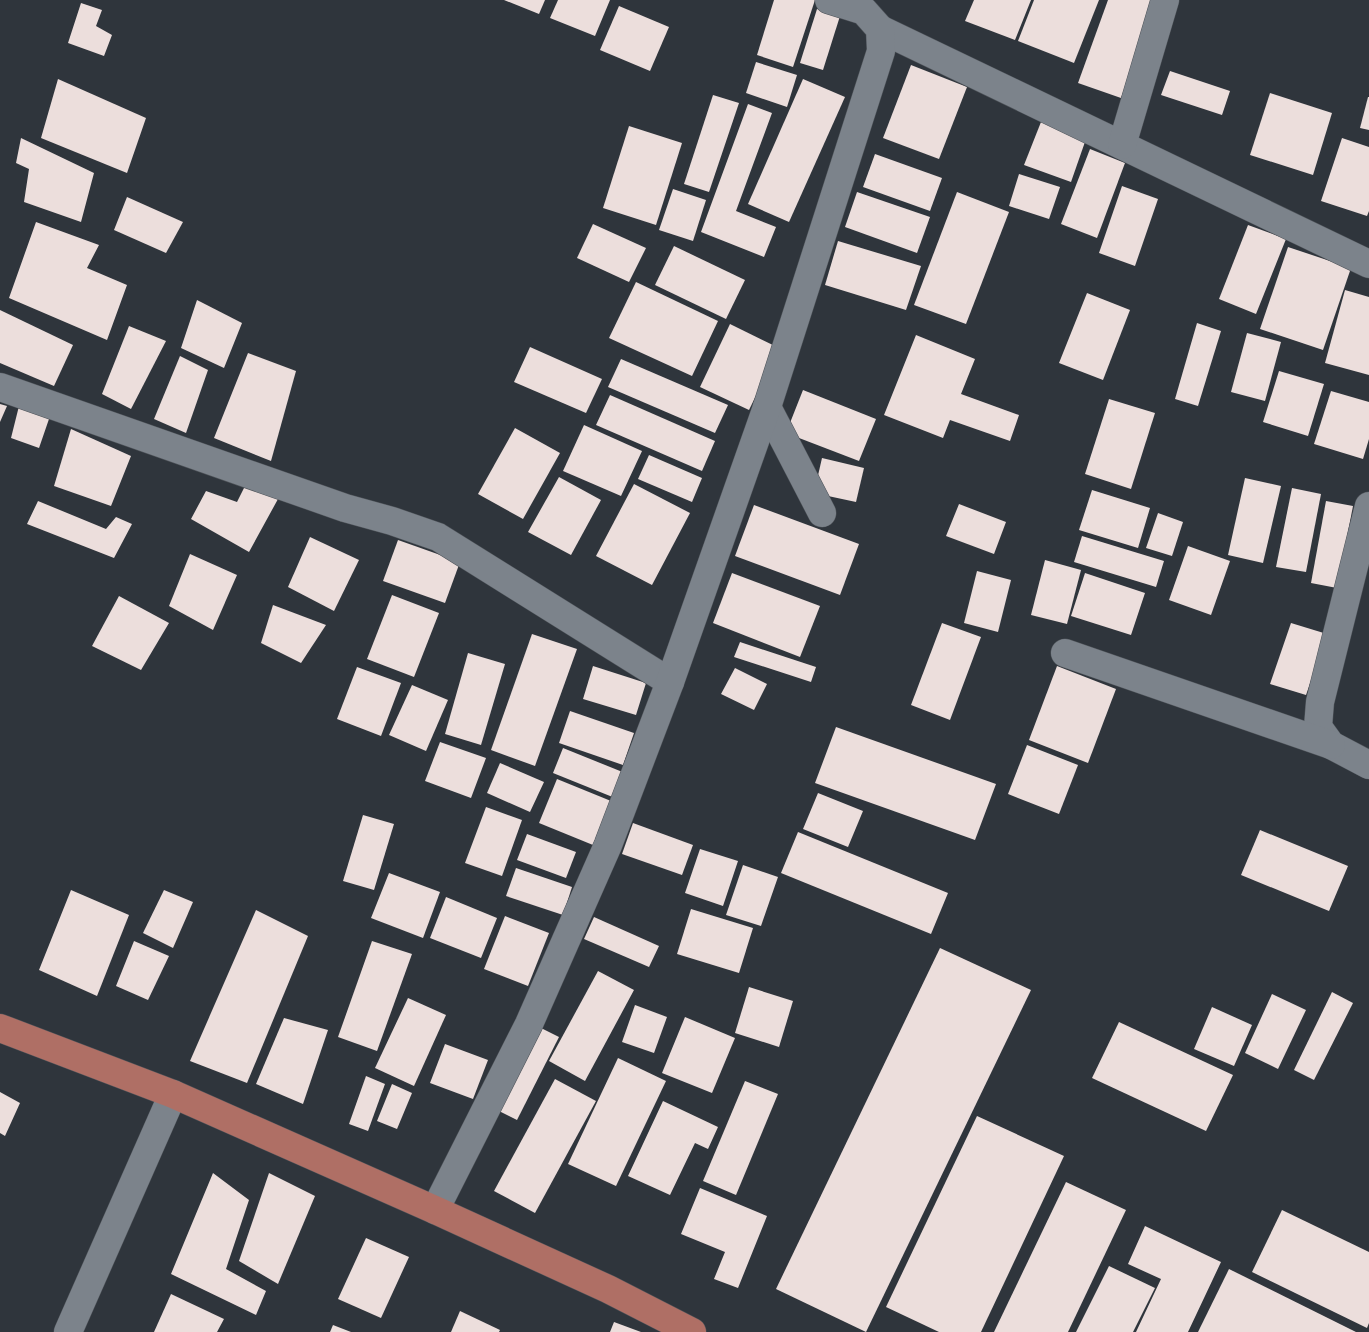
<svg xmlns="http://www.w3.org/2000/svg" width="1369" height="1332" font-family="Jost,sans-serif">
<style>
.building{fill:#ecdedc}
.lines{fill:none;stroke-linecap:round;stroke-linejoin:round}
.minor-casing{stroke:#4e5359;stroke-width:29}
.major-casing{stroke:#4e5359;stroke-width:29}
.minor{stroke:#7c838b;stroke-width:28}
.major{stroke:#af6f65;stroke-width:28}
</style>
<rect width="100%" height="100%" fill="#2f353c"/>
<g class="building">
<path d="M504,0H545L539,14Z"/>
<path d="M558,0H610L595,36L550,18Z"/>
<path d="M774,0H815L793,67L757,55Z"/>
<path d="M974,0H1031L1015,40L965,21Z"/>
<path d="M1034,0H1099L1074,63L1018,41Z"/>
<path d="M1108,0H1157L1121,98L1078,83Z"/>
<path d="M81,3L102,10L96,26L112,35L104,56L68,43Z"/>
<path d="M619,6L669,27L650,71L600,50Z"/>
<path d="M817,9L840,16L823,70L800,63Z"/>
<path d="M756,62L797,75L787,107L746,93Z"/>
<path d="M911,65L967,87L939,159L883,138Z"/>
<path d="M1170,71L1230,91L1222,115L1161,95Z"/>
<path d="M58,79L146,118L127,173L41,138Z"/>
<path d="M803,79L845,97L789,222L748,204Z"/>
<path d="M1270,93L1332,113L1313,175L1250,155Z"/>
<path d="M713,95L739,103L709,192L684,184Z"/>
<path d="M1368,97H1369V130L1360,128Z"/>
<path d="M748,104L772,113L736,211L776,227L764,257L701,232Z"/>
<path d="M1041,122L1086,139L1071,182L1024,165Z"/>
<path d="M629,126L682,143L656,225L603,208Z"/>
<path d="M21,138L94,173L81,222L24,202L29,169L16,163Z"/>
<path d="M1342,138L1369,147V211L1367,216L1321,201Z"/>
<path d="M1090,149L1125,163L1097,238L1061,224Z"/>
<path d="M875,154L942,178L930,211L863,187Z"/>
<path d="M1019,174L1060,187L1049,219L1009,206Z"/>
<path d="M1122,186L1158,199L1135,266L1099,253Z"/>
<path d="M673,189L706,200L693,241L659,230Z"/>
<path d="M857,192L930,217L917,253L845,227Z"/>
<path d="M957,192L1009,212L966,324L914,305Z"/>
<path d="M127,197L183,222L166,253L114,230Z"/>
<path d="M36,222L99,245L87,268L127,285L107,340L9,298Z"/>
<path d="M593,224L646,248L629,282L577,258Z"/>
<path d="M1248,225L1286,239L1256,314L1219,299Z"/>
<path d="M838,241L921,266L906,310L825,285Z"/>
<path d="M674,246L745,280L726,319L655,285Z"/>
<path d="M1288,247L1351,268L1323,350L1260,329Z"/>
<path d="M636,282L718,321L692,376L609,338Z"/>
<path d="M1345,290L1369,297V375L1325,363Z"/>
<path d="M1087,293L1130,310L1103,380L1059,363Z"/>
<path d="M197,300L242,323L224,368L181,348Z"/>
<path d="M0,310L73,345L54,386L0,363Z"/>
<path d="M1197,323L1221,331L1198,406L1175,399Z"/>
<path d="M730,324L779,348L749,410L700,387Z"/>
<path d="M129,326L166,341L131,409L102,394Z"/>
<path d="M1247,333L1281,342L1265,401L1231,392Z"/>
<path d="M916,335L975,359L961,394L1019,415L1010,441L950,420L943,438L884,415Z"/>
<path d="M530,347L602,379L586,413L514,382Z"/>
<path d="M248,353L296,371L271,461L214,438Z"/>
<path d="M180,356L208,370L186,433L154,419Z"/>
<path d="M621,359L728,405L715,433L608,387Z"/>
<path d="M1279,371L1324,384L1308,436L1263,422Z"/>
<path d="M803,390L876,419L859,461L786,433Z"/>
<path d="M1331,391L1369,402V439L1363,459L1314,444Z"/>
<path d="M610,395L715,441L702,471L596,425Z"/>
<path d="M1109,399L1155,413L1131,489L1085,474Z"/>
<path d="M0,404L7,406L0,422Z"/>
<path d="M19,406L49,419L39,448L11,438Z"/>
<path d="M584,425L642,451L621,496L563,471Z"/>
<path d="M515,428L560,453L523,519L478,494Z"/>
<path d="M71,429L131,456L111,506L54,486Z"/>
<path d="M649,455L702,478L692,502L638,479Z"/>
<path d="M822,458L864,468L856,502L814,493Z"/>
<path d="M559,477L601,500L571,555L528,532Z"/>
<path d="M1245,478L1281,486L1263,563L1228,555Z"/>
<path d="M246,484L278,499L249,552L191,519L206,491L237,502Z"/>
<path d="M634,484L690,513L652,585L596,556Z"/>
<path d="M1292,488L1321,494L1306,572L1276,567Z"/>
<path d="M1092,490L1150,508L1138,548L1079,530Z"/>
<path d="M38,501L106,529L116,517L132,524L114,558L27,524Z"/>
<path d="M1326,501L1353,506L1337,588L1311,583Z"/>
<path d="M959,504L1006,522L994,554L946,536Z"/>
<path d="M754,505L859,544L840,595L735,556Z"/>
<path d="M1158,513L1183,522L1172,556L1146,548Z"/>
<path d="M1082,536L1164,561L1156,587L1074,562Z"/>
<path d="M310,537L359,560L334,611L288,587Z"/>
<path d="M398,540L460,562L445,603L383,581Z"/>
<path d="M1188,546L1230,561L1211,615L1169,600Z"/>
<path d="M190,554L237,575L213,630L169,606Z"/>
<path d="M1045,560L1081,570L1067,624L1031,615Z"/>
<path d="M977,571L1011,580L998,632L964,623Z"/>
<path d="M732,573L820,606L800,657L713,623Z"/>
<path d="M1085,573L1145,593L1131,635L1071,616Z"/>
<path d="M392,595L439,613L414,677L367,659Z"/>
<path d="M119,596L169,623L141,670L92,646Z"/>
<path d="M273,605L326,625L301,663L261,643Z"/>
<path d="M942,623L981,637L950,720L911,705Z"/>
<path d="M1291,623L1327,634L1306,695L1270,684Z"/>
<path d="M532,634L577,649L535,766L491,750Z"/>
<path d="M740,642L816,667L811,682L734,657Z"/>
<path d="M468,653L505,664L481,745L445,734Z"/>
<path d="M593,666L646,683L636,715L583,699Z"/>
<path d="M1057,666L1116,689L1088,763L1029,740Z"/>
<path d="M357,667L401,683L381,736L337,719Z"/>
<path d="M735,668L767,684L754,710L721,694Z"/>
<path d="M412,685L448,700L426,751L389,735Z"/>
<path d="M570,711L634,733L623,765L559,743Z"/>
<path d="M836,727L996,784L975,840L815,783Z"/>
<path d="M440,742L486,758L471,798L425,781Z"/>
<path d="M1027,745L1078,765L1059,814L1008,794Z"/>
<path d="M563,748L625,773L615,798L553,773Z"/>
<path d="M500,763L544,782L530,812L487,793Z"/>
<path d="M557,779L611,801L593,845L539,823Z"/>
<path d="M818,793L863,811L848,847L803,829Z"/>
<path d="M486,807L522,820L502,876L465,863Z"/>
<path d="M363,815L394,824L374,890L343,881Z"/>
<path d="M633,823L693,845L682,875L622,854Z"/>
<path d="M1260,830L1348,866L1329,911L1241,875Z"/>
<path d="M798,832L948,893L931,934L781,873Z"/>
<path d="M527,834L576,852L566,878L517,860Z"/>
<path d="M700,849L738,861L723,906L685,893Z"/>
<path d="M743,865L778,877L761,926L726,915Z"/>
<path d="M516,868L572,887L563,915L506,896Z"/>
<path d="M389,873L440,892L423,938L371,918Z"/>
<path d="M71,890L129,915L97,996L39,970Z"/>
<path d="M164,890L193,902L173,948L143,933Z"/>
<path d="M446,897L497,918L481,958L430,938Z"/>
<path d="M691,909L753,928L739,973L677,954Z"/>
<path d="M256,910L308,936L247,1083L190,1061Z"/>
<path d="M505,916L549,933L528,986L484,969Z"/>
<path d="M594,917L659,946L649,967L584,939Z"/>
<path d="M134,941L169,956L148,1000L116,986Z"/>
<path d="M372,941L412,954L377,1051L338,1037Z"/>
<path d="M940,948L1031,990L866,1332L776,1289Z"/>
<path d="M598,971L634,990L585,1081L549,1061Z"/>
<path d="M749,987L793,1001L779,1047L735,1033Z"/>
<path d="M1332,992L1353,1003L1314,1080L1294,1070Z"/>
<path d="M1272,994L1306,1010L1278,1069L1245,1053Z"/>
<path d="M408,998L446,1015L414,1086L375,1068Z"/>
<path d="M635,1005L667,1017L654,1053L622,1042Z"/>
<path d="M1212,1007L1252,1025L1234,1066L1194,1049Z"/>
<path d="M685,1017L735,1038L712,1093L662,1073Z"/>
<path d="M284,1018L328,1030L303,1104L256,1084Z"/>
<path d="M1119,1022L1233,1075L1206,1131L1092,1078Z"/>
<path d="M535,1025L559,1037L517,1120L493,1108Z"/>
<path d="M445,1044L488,1060L473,1099L430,1083Z"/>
<path d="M618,1058L666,1081L616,1186L568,1164Z"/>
<path d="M366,1076L385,1084L368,1131L349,1124Z"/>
<path d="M555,1079L596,1101L535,1213L494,1191Z"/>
<path d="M745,1081L778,1094L736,1195L703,1181Z"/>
<path d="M392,1084L412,1093L397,1129L377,1121Z"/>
<path d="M0,1092L20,1103L5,1136L0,1133Z"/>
<path d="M663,1101L718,1127L708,1149L695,1143L670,1195L628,1176Z"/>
<path d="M977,1116L1064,1156L981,1332H939L886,1307Z"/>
<path d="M213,1173L249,1200L226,1269L266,1291L256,1315L171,1274Z"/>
<path d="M269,1173L315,1196L278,1284L239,1261Z"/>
<path d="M1066,1182L1126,1210L1068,1332H994Z"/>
<path d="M700,1188L767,1216L738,1288L714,1279L725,1252L681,1234Z"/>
<path d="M1282,1210L1369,1252V1323L1367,1328L1252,1272Z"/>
<path d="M1145,1226L1221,1262L1188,1332H1136L1161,1279L1128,1264Z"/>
<path d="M366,1238L409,1257L381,1318L338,1299Z"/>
<path d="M1109,1266L1155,1288L1133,1332H1076Z"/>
<path d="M1229,1269L1356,1332H1198Z"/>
<path d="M171,1294L224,1319L217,1332H154Z"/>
<path d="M460,1311L500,1330L499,1332H451Z"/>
<path d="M614,1322L641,1332H610Z"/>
<path d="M333,1325L351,1332H330Z"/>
</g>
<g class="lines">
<g class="minor-casing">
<g id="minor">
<path d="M880,29L1369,264"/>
<path d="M1122,145L1165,0"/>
<path d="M0,387L345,508L392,521L438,537L670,682"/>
<path d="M767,407L822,513"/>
<path d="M1369,506L1320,702L1318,727L1331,745L1369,765"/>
<path d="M1065,653L1331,745"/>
<path d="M435,1210L529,1024L608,845L670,682L767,407L881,51L880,29L864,11L829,0"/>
<path d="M68,1332L173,1094"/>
</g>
</g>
<g class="major-casing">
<path id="major" d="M0,1028L173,1094L435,1210L608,1289L692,1332"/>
</g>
<use href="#minor" class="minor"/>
<use href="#major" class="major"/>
</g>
</svg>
